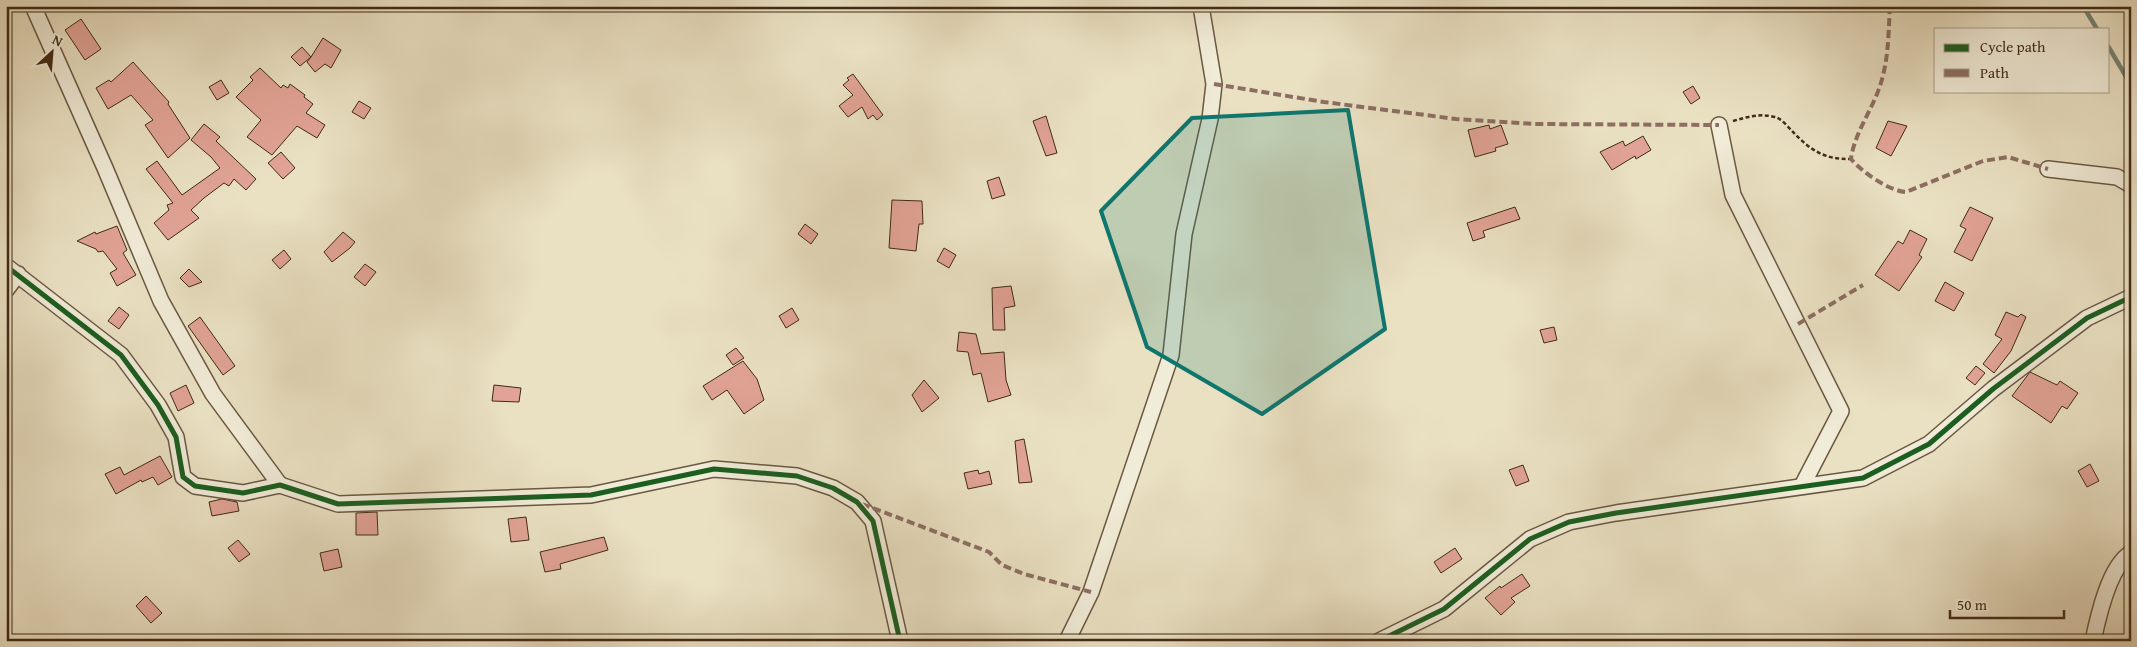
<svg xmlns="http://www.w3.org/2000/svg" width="2137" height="647" font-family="'Gentium Book Plus',serif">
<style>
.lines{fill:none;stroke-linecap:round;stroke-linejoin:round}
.stream{stroke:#758375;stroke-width:4.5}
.building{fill:#e1a395;stroke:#412a17}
.minor-casing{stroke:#6b5842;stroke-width:18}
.path{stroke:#412a17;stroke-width:2.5;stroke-dasharray:4 2.5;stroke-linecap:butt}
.minor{stroke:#f1ecd8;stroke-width:15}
.quiet{stroke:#8d6e63;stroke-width:4;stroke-dasharray:8 4;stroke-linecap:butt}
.cycleway-casing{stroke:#f1ecd8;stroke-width:8}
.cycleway{stroke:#1b5e20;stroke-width:5}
.marked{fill:#0f766e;fill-opacity:0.2;stroke:#0f766e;stroke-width:4;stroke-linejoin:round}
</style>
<rect width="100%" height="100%" fill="#eae1c3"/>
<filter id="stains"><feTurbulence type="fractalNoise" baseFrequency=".004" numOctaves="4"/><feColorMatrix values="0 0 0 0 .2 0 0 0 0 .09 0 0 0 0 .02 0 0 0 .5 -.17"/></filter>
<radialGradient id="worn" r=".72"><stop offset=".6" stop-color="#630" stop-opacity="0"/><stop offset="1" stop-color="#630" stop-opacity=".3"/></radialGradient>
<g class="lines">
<g class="stream">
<path d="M2083,6L2097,29"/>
<path d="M2108,46L2131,85"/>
</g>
</g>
<g class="building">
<path d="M81,19L101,49L85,60L65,30Z"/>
<path d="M323,38L341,50L331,68L325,64L315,72L307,62L311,57L300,66L291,57L302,47L311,57Z"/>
<path d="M133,62L169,102L168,104L190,138L168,158L145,125L153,120L131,95L108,109L96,88L109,80L111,82Z"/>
<path d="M260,68L281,88L283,85L288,88L290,84L305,95L304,97L313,104L306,113L325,125L317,138L297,126L272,155L247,137L261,120L236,97L253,80L250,77Z"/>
<path d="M853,74L883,115L877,120L873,115L868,119L862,107L848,117L839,106L853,95L843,85L849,80L847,78Z"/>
<path d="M221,80L229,93L217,100L209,87Z"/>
<path d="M1693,86L1700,98L1691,104L1683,92Z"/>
<path d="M359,101L371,108L364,119L352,112Z"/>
<path d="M1046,116L1057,153L1046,156L1033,121Z"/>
<path d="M1888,121L1907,126L1891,156L1876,148Z"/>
<path d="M204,124L220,137L216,141L256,179L246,190L234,179L229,186L224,183L204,198L191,210L199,218L168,240L154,223L169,210L167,205L173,203L146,169L157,161L182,195L220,168L211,157L191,140Z"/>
<path d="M1489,125L1490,129L1501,125L1508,144L1495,148L1496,151L1475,157L1468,130Z"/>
<path d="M1643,136L1651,150L1636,159L1635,156L1612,170L1600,152L1623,141L1625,146Z"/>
<path d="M281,152L295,168L283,179L268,163Z"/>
<path d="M999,177L1005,195L992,199L987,181Z"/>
<path d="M892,200L922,201L923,224H919L916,251L889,248Z"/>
<path d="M1515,207L1520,219L1483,231L1485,237L1473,241L1467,223Z"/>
<path d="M1970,207L1993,218L1972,261L1954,252L1966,229L1960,226Z"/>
<path d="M805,224L818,234L811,244L798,234Z"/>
<path d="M117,226L127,250L123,253L136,275L117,286L110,273L117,269L103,251L98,252L96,249L77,241L95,232L96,234Z"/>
<path d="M1910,230L1927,239L1919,255L1922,257L1899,291L1875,275L1898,241L1903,244Z"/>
<path d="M343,232L355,242L350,248L332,262L324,252Z"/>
<path d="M944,248L956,255L949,268L937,261Z"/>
<path d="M284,250L291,259L280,269L272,260Z"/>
<path d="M365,264L376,272L365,286L354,277Z"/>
<path d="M189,269L202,282L189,287L180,278Z"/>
<path d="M1945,282L1964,293L1954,311L1935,301Z"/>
<path d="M1011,286L1015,306L1004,308L1005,330H993L992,288Z"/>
<path d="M119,307L129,315L119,329L108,321Z"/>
<path d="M792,308L799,320L786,328L779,316Z"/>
<path d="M2006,312L2018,317L2021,314L2026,317L2011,351L1994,373L1983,364L2002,339L1995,335Z"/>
<path d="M200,317L235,366L223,375L188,326Z"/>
<path d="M1554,327L1557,340L1544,343L1540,330Z"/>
<path d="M959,332L976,334L981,354L1004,352L1006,380L1011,395L988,402L981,373L973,375L968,352L957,351Z"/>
<path d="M736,348L744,358L733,365L726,355Z"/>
<path d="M743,361L757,379L764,400L744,414L727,390L712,400L703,386Z"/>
<path d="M1976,366L1985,373L1975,385L1966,378Z"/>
<path d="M2030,372L2057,385L2060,381L2078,393L2067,409L2062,406L2051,423L2012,396Z"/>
<path d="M924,380L939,398L922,412L912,395Z"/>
<path d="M186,385L194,403L178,411L170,393Z"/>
<path d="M494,385L521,388L519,402L492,401Z"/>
<path d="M1024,439L1032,482L1019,483L1015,441Z"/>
<path d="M160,456L172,477L158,485L153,477L142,482L141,480L116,494L105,474L120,467L124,475Z"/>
<path d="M2090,464L2099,481L2087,487L2078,471Z"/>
<path d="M1523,465L1529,481L1516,486L1509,470Z"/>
<path d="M978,470L979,474L989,471L992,484L968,489L964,473Z"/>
<path d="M222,499L237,502L239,511L212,516L209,502Z"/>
<path d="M377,512L378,535H356V513Z"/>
<path d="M526,517L529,540L511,542L508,519Z"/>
<path d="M604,537L608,550L560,564L561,569L545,572L540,552Z"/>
<path d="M238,540L250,554L239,562L228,548Z"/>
<path d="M1455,548L1462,559L1441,573L1434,562Z"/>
<path d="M338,549L342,567L324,571L320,553Z"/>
<path d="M1522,574L1530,586L1511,598L1515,602L1501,615L1485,598L1500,586L1501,588Z"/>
<path d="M146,596L162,613L151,623L136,606Z"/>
</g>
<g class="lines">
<g class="minor-casing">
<g id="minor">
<path d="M33,6L105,168L161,301L213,394L280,485"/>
<path d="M1719,125L1733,195L1841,411L1802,486"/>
<path d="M2048,169L2117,177L2131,185"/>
<path d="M6,266L121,355L158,405L176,437L183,477L195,486L243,493L280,485L338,504L591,495L714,469L797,476L833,488L857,502L873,521L900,641"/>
<path d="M6,290L18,274"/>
<path d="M1067,641L1091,592L1171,355L1184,234L1210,119L1214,84L1201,6"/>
<path d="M1379,641L1444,609L1530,539L1569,522L1616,513L1863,478L1929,444L1993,389L2087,318L2131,297"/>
<path d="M2093,641C2098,617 2109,566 2131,553"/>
</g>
</g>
<path class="path" d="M1733,121C1747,117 1760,113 1775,117C1782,119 1788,127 1793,132C1810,150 1825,160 1851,159"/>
<use href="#minor" class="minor"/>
<g class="quiet">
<path d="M1890,6C1888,38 1889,64 1877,94C1868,116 1854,136 1851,159C1862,172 1889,191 1906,192L1983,161L2008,157L2048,169"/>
<path d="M1214,84L1324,102L1456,119L1534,124L1719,125"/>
<path d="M1798,324L1863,285"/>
<path d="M862,504L989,552L1002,565L1024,574L1091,592"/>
</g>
<g class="cycleway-casing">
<g id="cycleway">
<path d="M6,266L121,355L158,405L176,437L183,477L195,486L243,493L280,485L338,504L591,495L714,469L797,476L833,488L857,502L873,521L900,641"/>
<path d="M1379,641L1444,609L1530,539L1569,522L1616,513L1863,478L1929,444L1993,389L2087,318L2131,297"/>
</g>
</g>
<use href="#cycleway" class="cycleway"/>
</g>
<path class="marked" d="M1348,110L1385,329L1262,414L1147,347L1101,211L1192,118Z"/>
<rect width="2137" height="647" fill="none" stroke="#eae1c3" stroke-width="25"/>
<rect x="8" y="8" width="2122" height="632" fill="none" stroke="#412a17" stroke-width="2.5"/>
<rect x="12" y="12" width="2112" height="622" fill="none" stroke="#412a17"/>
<rect x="1934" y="28" width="175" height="65" fill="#f1ecd8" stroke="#ab9e8b"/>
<rect x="1944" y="44" width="25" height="8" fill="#1b5e20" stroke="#ab9e8b"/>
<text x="1980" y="52" font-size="15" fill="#412a17">Cycle path</text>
<rect x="1944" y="69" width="25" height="8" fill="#8d6e63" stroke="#ab9e8b"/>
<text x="1980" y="78" font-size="15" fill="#412a17">Path</text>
<g transform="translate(52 52) rotate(26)" stroke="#f1ecd8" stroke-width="4" paint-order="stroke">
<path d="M0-4L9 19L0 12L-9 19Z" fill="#412a17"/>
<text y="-8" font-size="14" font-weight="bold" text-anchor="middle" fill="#412a17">N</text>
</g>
<path d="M1950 610v8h114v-8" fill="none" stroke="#412a17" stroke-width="2.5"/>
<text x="1957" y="610" font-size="15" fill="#412a17" stroke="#f1ecd8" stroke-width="4" paint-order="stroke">50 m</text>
<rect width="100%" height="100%" filter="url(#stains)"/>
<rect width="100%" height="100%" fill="url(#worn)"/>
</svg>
